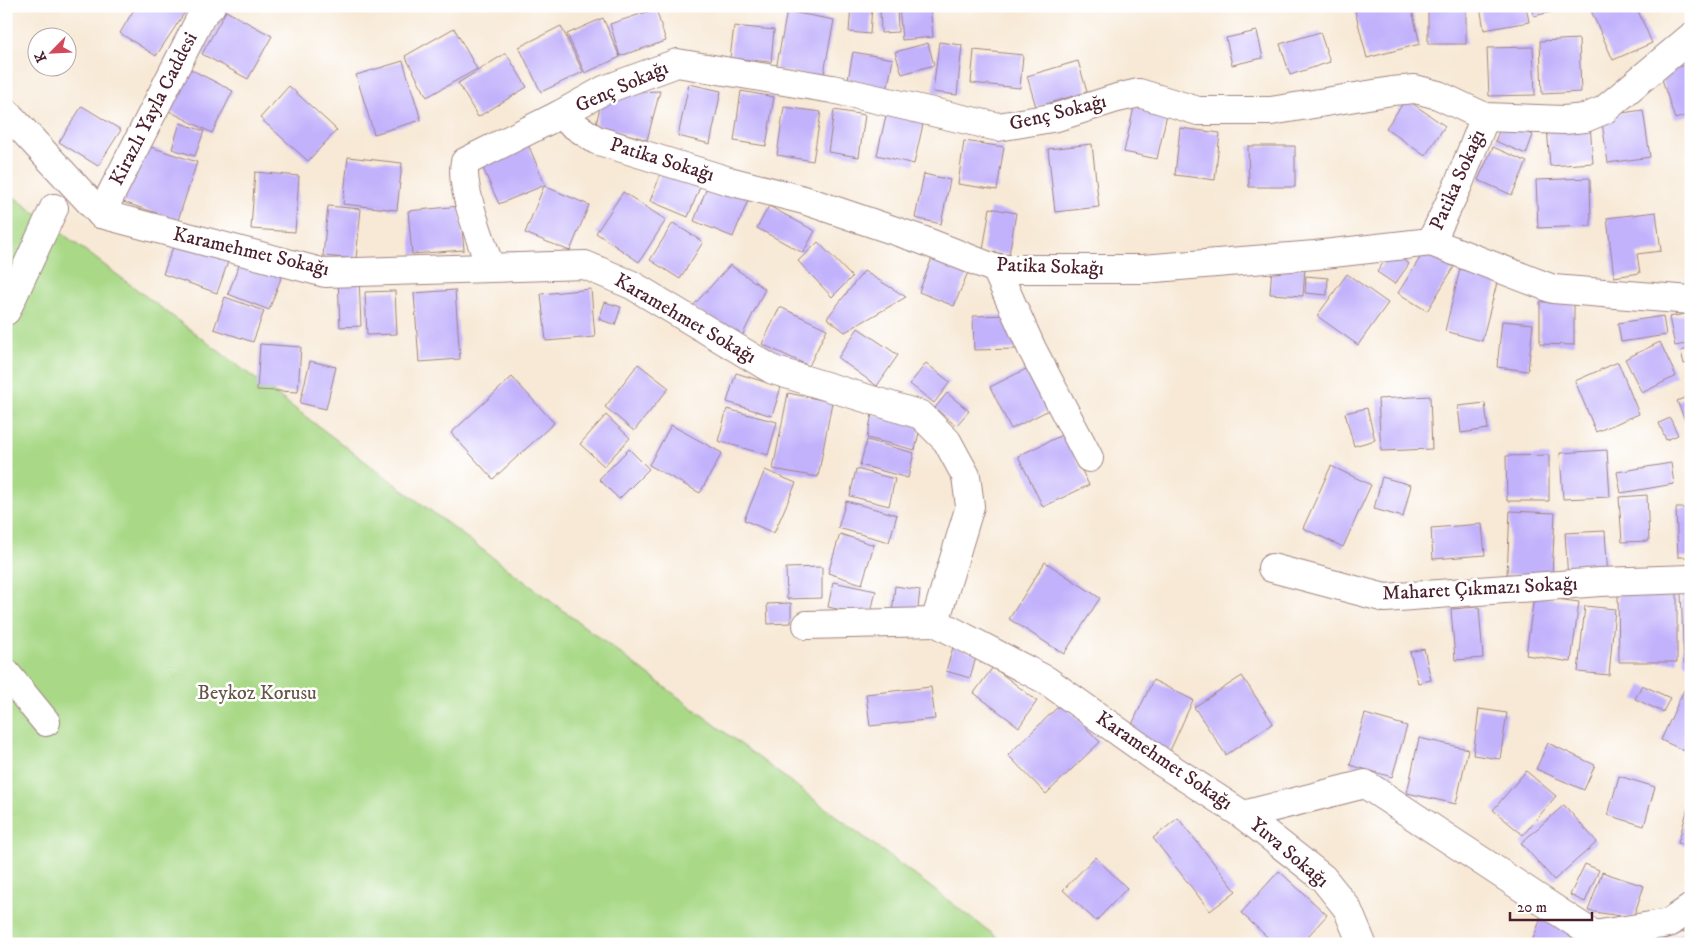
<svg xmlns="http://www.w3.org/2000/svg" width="1697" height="950" font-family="'IM FELL DW Pica',serif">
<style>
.green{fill:#a9d987;stroke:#7a7c59}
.building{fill:#c2b2fc}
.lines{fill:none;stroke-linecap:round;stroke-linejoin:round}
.street-casing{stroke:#a08480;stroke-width:30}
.street{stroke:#fff;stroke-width:28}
.labels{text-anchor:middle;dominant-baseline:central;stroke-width:5;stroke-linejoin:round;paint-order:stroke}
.street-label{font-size:20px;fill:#4a1f2b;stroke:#fff}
.park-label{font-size:20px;fill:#665747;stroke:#fff}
</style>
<rect width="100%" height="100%" fill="#fff"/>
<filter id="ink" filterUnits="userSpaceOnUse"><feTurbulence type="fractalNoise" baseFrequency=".02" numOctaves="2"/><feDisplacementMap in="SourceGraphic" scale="10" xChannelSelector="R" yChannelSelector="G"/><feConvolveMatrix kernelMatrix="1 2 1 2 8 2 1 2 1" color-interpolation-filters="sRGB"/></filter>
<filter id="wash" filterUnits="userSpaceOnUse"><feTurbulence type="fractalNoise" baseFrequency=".0096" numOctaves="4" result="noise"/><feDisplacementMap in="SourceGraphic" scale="20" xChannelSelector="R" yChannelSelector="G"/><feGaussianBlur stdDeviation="1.12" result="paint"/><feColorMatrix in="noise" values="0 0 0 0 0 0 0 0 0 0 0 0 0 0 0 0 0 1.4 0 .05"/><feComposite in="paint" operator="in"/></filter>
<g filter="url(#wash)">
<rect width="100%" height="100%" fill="#f7e9d6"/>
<path class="green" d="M6,191L1006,944H6Z"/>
<g id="blocks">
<g class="building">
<path d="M136,6H183L187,9L156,56L120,33Z"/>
<path d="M851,6H872L870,34L849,32Z"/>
<path d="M897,6L898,32L881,33L880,7Z"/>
<path d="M899,6H930L933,37L902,40Z"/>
<path d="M1374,6H1411L1420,44L1367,58L1355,11Z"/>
<rect x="1428" y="6" width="38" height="38"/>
<path d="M1480,6H1526L1529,22L1484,30Z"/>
<path d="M1532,6H1572V7L1534,16Z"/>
<path d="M1589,6H1636L1652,43L1613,60Z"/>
<path d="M656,9L666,41L620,56L610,24Z"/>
<path d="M226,11L272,36L248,79L202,54Z"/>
<path d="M787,11L834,20L823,78L776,69Z"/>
<path d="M603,18L620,57L585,73L567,34Z"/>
<path d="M561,26L583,72L541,92L519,47Z"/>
<path d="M734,26L774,30L771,62L730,58Z"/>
<path d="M454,28L477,69L427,97L405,56Z"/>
<path d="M1257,31L1263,58L1232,65L1226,38Z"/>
<path d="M1320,32L1330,62L1290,75L1280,44Z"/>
<path d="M1579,39L1581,92L1542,94L1540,41Z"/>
<path d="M939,42L962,45L957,95L933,92Z"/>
<path d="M928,43L934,65L902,74L895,52Z"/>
<path d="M1533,47L1535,95L1489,96L1487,48Z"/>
<path d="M974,50L1023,55L1020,88L971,83Z"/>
<path d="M853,52L893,59L887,92L847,85Z"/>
<path d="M506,53L527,87L478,117L458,83Z"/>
<path d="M403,61L421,120L374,134L356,75Z"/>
<path d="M1078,61L1087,92L1036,107L1027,76Z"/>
<path d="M1691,63V114L1675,119L1660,73Z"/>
<path d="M188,68L233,91L212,133L167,110Z"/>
<path d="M689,84L721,91L710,144L678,136Z"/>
<path d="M289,86L337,130L308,161L260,118Z"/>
<path d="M660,91L647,140L596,125L603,93Z"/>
<path d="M741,91L774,97L766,146L734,141Z"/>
<path d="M1406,99L1445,126L1425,156L1386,128Z"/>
<path d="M82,106L121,130L98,166L59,142Z"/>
<path d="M784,107L821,112L813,161L777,155Z"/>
<path d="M1134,107L1167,114L1157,159L1124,152Z"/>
<path d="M834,110L865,115L859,157L828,152Z"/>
<path d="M1643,110L1650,157L1608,163L1601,116Z"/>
<path d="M887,111L924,120L914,164L877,155Z"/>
<path d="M180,123L204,131L195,156L172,149Z"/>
<path d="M1503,123L1533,135L1526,154L1495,141Z"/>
<path d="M1590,124L1593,163L1550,166L1547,127Z"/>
<path d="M1180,128L1220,133L1215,180L1175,175Z"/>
<path d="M964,141L1004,147L997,190L958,184Z"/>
<path d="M141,144L197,162L178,220L123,202Z"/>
<path d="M528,144L545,185L499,204L481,164Z"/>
<path d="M1092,144L1099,207L1055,212L1048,149Z"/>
<path d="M1248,146H1295V187H1249Z"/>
<path d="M1493,147L1527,162L1512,195L1478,180Z"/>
<path d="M348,157L402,163L397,210L343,204Z"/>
<path d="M662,171L700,187L688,217L650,201Z"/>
<path d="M255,172L299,176L295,232L251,229Z"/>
<path d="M924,174L950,180L941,224L915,218Z"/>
<path d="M1590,178L1591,226L1538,228L1536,180Z"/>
<path d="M709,182L749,198L733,237L694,221Z"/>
<path d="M544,186L589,205L570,251L525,233Z"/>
<path d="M623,192L666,220L639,262L596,233Z"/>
<path d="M328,206L361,209L356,259L323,256Z"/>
<path d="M460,206L464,250L412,254L408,211Z"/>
<path d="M769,206L815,231L803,253L757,228Z"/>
<path d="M990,208L1016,213L1009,255L983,250Z"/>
<path d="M1656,212L1661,251L1637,254L1640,273L1614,277L1607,218Z"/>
<path d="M673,223L703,242L680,279L650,260Z"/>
<path d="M176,239L229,259L217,293L163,274Z"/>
<path d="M818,242L852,277L832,297L798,261Z"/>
<path d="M1425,250L1454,267L1427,311L1398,293Z"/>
<path d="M1391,251L1409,264L1395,284L1377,272Z"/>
<path d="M243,255L284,270L269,310L228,294Z"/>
<path d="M932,258L968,272L954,306L919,292Z"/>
<path d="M730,265L765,289L742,336L692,307Z"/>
<path d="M1272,266L1305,268L1303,296L1270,294Z"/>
<path d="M1460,269L1498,279L1482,341L1445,331Z"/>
<path d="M864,271L906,297L845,332L827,318Z"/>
<path d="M1347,274L1388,303L1358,345L1317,316Z"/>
<path d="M1306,276L1328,278L1327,295L1305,293Z"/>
<path d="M359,277L361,326L340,327L338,278Z"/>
<path d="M591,289L595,337L546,341L541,294Z"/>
<path d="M455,290L460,359L419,362L414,293Z"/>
<path d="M395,291L397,334L367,335L365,292Z"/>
<path d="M225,297L264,311L253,342L214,329Z"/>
<path d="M605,302L621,307L615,325L599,319Z"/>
<path d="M1540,302H1574V345L1540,344Z"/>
<path d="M780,307L827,329L809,366L762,344Z"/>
<path d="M1691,313V343L1675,346L1669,317Z"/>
<path d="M1015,315L1016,349L974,350L973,316Z"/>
<path d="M1663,316L1666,335L1621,342L1618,323Z"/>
<path d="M1502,321L1533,324L1528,371L1497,367Z"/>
<path d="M858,328L898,355L877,386L838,358Z"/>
<path d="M1660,342L1676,376L1642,393L1625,359Z"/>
<path d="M260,344L301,347L298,392L257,390Z"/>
<path d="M1691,348V362L1684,364L1681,351Z"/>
<path d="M310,361L336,367L326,409L300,403Z"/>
<path d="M1618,362L1639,414L1596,432L1575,381Z"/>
<path d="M926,363L950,382L934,403L910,384Z"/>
<path d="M638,364L669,388L634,431L605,407Z"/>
<path d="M1030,367L1051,409L1011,429L990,387Z"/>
<path d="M736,373L781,387L772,416L727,402Z"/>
<path d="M512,377L554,423L493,479L451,433Z"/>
<path d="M788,393L832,402L818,477L773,469Z"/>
<path d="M947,393L969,411L956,426L935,408Z"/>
<path d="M1691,395V434L1677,401Z"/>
<path d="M1430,396L1432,449L1381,451L1378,399Z"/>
<path d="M1485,403L1488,429L1461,433L1458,406Z"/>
<path d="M1367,408L1375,440L1354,446L1345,413Z"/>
<path d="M727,409L777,422L768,455L718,441Z"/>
<path d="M872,414L921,424L915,450L867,438Z"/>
<path d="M606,415L630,438L604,466L580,444Z"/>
<path d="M1670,418L1678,435L1666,440L1659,423Z"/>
<path d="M671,425L722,453L700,493L649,465Z"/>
<path d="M1064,434L1089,485L1043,507L1018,456Z"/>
<path d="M867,440L914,453L908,478L860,465Z"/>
<path d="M629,449L649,469L619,499L599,479Z"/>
<path d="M1607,450L1610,497L1563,499L1560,453Z"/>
<path d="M1549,455V501H1507L1506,456Z"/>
<path d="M1671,463L1674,484L1621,493L1617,472Z"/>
<path d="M1331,466L1371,485L1343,547L1303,528Z"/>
<path d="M856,469L895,479L889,506L850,496Z"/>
<path d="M765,470L796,483L774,533L744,520Z"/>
<path d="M1382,477L1411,485L1403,517L1374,509Z"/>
<path d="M1647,495L1649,541L1622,542L1619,497Z"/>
<path d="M846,501L897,515L889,542L838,528Z"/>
<path d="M1676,508H1691V557H1678Z"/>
<path d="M1510,511L1555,513L1552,576L1507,574Z"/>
<path d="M1482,524L1485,555L1433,559L1431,528Z"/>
<path d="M1605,531L1608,578L1568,580L1565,533Z"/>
<path d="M840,534L874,545L862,584L828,573Z"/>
<path d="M1045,562L1100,598L1064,654L1009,619Z"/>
<path d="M822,567V598L787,599L786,568Z"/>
<path d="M833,582L876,591L870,616L828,607Z"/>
<path d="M895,586L920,590L917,618L892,614Z"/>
<path d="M1677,592V662H1619L1618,593Z"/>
<path d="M1681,592H1691V663H1684Z"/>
<path d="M1534,596L1579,602L1571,662L1526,655Z"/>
<path d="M791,603V623L768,624L767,604Z"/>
<path d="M1585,606L1615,609L1609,675L1578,672Z"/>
<path d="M1479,607L1483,658L1455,660L1451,609Z"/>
<path d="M953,647L977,654L970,678L946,671Z"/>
<path d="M1424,649L1431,680L1418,683L1410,652Z"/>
<path d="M993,667L1037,701L1019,727L974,693Z"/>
<path d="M1242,676L1273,723L1226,755L1194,707Z"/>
<path d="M1153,680L1193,700L1169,753L1128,733Z"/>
<path d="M1642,685L1670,698L1663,712L1635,699Z"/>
<path d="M931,687L935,719L870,726L866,694Z"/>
<path d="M1684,690L1691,693V754L1661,740Z"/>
<path d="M1062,703L1100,742L1046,794L1008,755Z"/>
<path d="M1479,709L1507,713L1500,759L1473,755Z"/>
<path d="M1365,714L1407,726L1392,777L1350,765Z"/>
<path d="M1419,738L1468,749L1456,804L1407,793Z"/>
<path d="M1548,743L1595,765L1584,790L1536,769Z"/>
<path d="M1526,771L1556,796L1523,835L1493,810Z"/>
<path d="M1619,776L1655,787L1644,826L1608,815Z"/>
<path d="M1564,805L1597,842L1554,880L1521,843Z"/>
<path d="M1688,808L1691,809V847L1678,843Z"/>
<path d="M1178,818L1236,891L1210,911L1153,838Z"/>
<path d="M1095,857L1127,888L1096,921L1063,890Z"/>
<path d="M1585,864L1599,870L1585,902L1570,895Z"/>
<path d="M1279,871L1327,915L1301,944H1275L1241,913Z"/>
<path d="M1602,872L1644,886L1633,918L1588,911Z"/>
<path d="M1541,918L1577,932L1572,944H1531Z"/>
<path d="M1691,929V944H1654Z"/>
</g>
</g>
</g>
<g filter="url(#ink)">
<use href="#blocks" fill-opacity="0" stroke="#a08480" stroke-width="1"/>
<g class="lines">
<g class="street-casing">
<g id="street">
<path d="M6,112L101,214"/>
<path d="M559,115L596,140L729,181L804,200L922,240L996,269H1143L1315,255L1431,242L1459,183L1485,117"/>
<path d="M101,214L325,273L585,265L632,285L773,370L921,415L947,441L966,476L970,506L935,622L1046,680L1160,761L1243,815L1323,878L1347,908L1362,944"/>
<path d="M101,214L202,15L211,6"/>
<path d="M1431,242L1553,289L1691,300"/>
<path d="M490,267C482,242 459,186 465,162L559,115L604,90L677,63L832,89L998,127L1057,117L1117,98L1139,93L1198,111H1271L1392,91L1415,89L1438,95L1485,117L1564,120L1585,118L1604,110L1691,37"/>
<path d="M996,269L1032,349L1089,458"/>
<path d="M6,311L54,208"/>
<path d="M1272,568L1385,598L1600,582L1691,579"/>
<path d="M807,625L935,622"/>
<path d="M6,673L46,722"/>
<path d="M1243,815L1365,784L1594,935L1669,923L1691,908"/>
</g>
</g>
<use href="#street" class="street"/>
</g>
</g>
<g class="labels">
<g class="street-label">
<text transform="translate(622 87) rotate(-24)">Genç Sokağı</text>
<text transform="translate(154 109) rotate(-63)">Kirazlı Yayla Caddesi</text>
<text transform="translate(1058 113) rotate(-14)">Genç Sokağı</text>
<text transform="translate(662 160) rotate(17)">Patika Sokağı</text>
<text transform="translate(1458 180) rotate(-66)">Patika Sokağı</text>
<text transform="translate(251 252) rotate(13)">Karamehmet Sokağı</text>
<text transform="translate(1050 267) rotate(2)">Patika Sokağı</text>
<text transform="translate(685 319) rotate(30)">Karamehmet Sokağı</text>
<text transform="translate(1480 589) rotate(-3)">Maharet Çıkmazı Sokağı</text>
<text transform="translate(1164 761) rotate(34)">Karamehmet Sokağı</text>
<text transform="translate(1289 853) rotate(40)">Yuva Sokağı</text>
</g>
<g class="park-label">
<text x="257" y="693">Beykoz Korusu</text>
</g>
</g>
<rect width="1697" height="950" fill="none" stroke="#fff" stroke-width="25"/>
<g transform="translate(52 52) rotate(246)"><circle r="24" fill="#ffffff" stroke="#b7a5aa"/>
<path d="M0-4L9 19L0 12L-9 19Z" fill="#d1495b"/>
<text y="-8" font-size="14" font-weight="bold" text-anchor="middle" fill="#4a1f2b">K</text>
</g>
<path d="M1510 912v8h82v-8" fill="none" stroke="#4a1f2b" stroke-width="2.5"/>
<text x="1517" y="912" font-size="15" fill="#4a1f2b" stroke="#ffffff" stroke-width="4" paint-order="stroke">20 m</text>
</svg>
